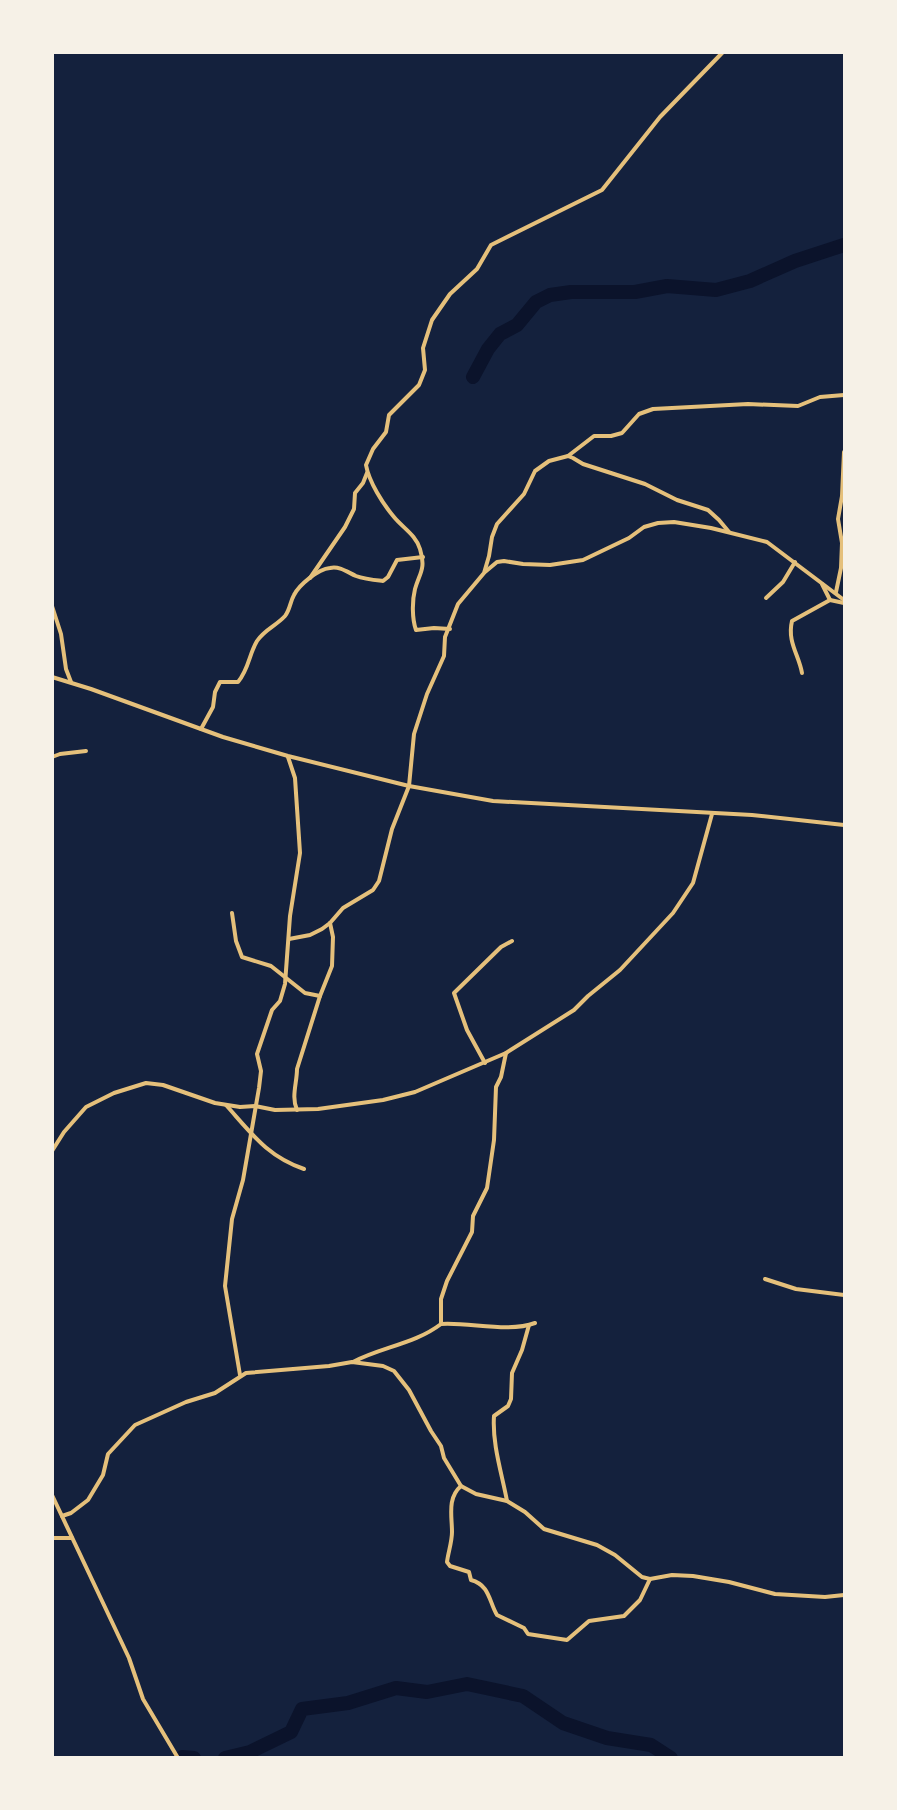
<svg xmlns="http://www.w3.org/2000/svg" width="897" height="1810" font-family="'IBM Plex Sans',sans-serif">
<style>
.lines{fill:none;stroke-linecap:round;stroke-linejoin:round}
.river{stroke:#0b132b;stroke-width:14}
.minor{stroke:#e5c07b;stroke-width:4}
</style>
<rect width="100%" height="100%" fill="#14213d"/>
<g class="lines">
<g class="river">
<path d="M473,377L488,349L500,334L517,325L536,302L550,295L571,292H635L667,286L716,290L750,281L795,261L844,245"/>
<path d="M182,1757L194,1758"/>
<path d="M225,1758L250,1752L291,1732L302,1709L348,1703L396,1688L427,1692L467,1684L523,1696L563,1723L607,1738L651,1745L671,1758"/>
</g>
<g class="minor">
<path d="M568,456L594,436H611L622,433L639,414L653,409L748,404L798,406L820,397L844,395"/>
<path d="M485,572L497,562L504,561L523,564L550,565L583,560L629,538L644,527L658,523L674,522L711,528L767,542L844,600"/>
<path d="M310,578L345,527L354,509L355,493L363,483L367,473"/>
<path d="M822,584L830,600"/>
<path d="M836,592L841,568L842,543L838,519L842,496L844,452"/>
<path d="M766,598L783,582L795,562"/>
<path d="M52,606L61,634L66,669L71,682"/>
<path d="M450,629L434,628L416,630C412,619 412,601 415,589C420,572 426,569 420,549C416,535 403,528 394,517C383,504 369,482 366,465L373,449L386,432L389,415L419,385L425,370L423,348L432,320L450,294L477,269L491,245L602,190L660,117L723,52"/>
<path d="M802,673C799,655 787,642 792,621L830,600L844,603"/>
<path d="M52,677L91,689L223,737L288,756L409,786L493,801L752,815L844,825"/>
<path d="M201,729L213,707L215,692L220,682H238C249,669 249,654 257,641C265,629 276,626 285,616C290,610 290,602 294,595C299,585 318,569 330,568C340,566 347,572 356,576C364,579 374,580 383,581L388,577L397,560L423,557"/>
<path d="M52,757L60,754L86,751"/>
<path d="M232,913L236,941L242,957L271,966L305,993L320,996"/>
<path d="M289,939L310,935L322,929L330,923L343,908L373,890L379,881L392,829L409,786L414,734L427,694L444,656L445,637L458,604L484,573L489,556L492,537L497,524L524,494L535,471L549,461L568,456L573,458L583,464L645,484L677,500L708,510L719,520L729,532"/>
<path d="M485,1063L467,1030L454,993L501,947L512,941"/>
<path d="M226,1105C252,1134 267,1156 304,1169"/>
<path d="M297,1110C291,1097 297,1083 297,1069L320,996L332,966L333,937L330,923"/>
<path d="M52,1151L64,1132L86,1107L114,1093L146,1083L163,1085L215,1103L240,1107L255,1106L275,1110L318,1109L383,1100L415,1092L506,1053L574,1010L588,996L620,970L673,913L693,883L712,814"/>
<path d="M765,1279L796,1289L844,1295"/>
<path d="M441,1324C470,1322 508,1333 535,1323"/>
<path d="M353,1362C381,1347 415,1344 441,1324V1299L447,1281L472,1232L473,1216L487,1188L494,1140L496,1087L501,1077L506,1053"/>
<path d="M240,1375L225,1286L232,1219L243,1180L259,1088L261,1071L257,1054L272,1010L280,1001L285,984L290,916L300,853L295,778L288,757"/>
<path d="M461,1486C447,1498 452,1516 452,1532C452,1542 448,1553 447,1562L450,1566L469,1572L471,1580C490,1585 489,1602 497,1615L524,1628L528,1634L567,1640L589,1621L624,1616L640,1600L650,1579"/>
<path d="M52,1495L129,1658L143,1699L178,1758"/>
<path d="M507,1501C502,1474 492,1444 494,1416L508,1406L511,1399L512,1373L522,1350L529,1325"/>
<path d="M62,1516L71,1513L88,1500L103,1475L108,1454L135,1425L186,1402L215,1393L246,1373L329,1366L352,1362L383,1366L394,1371L409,1390L431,1431L441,1446L444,1458L461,1486L476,1494L507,1501L525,1512L544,1529L597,1545L615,1555L642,1577L650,1579L672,1575L693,1576L729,1582L775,1594L825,1597L844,1595"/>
<path d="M52,1538H72"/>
</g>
</g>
<rect width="897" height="1810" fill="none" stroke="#f6f1e7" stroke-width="108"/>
</svg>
